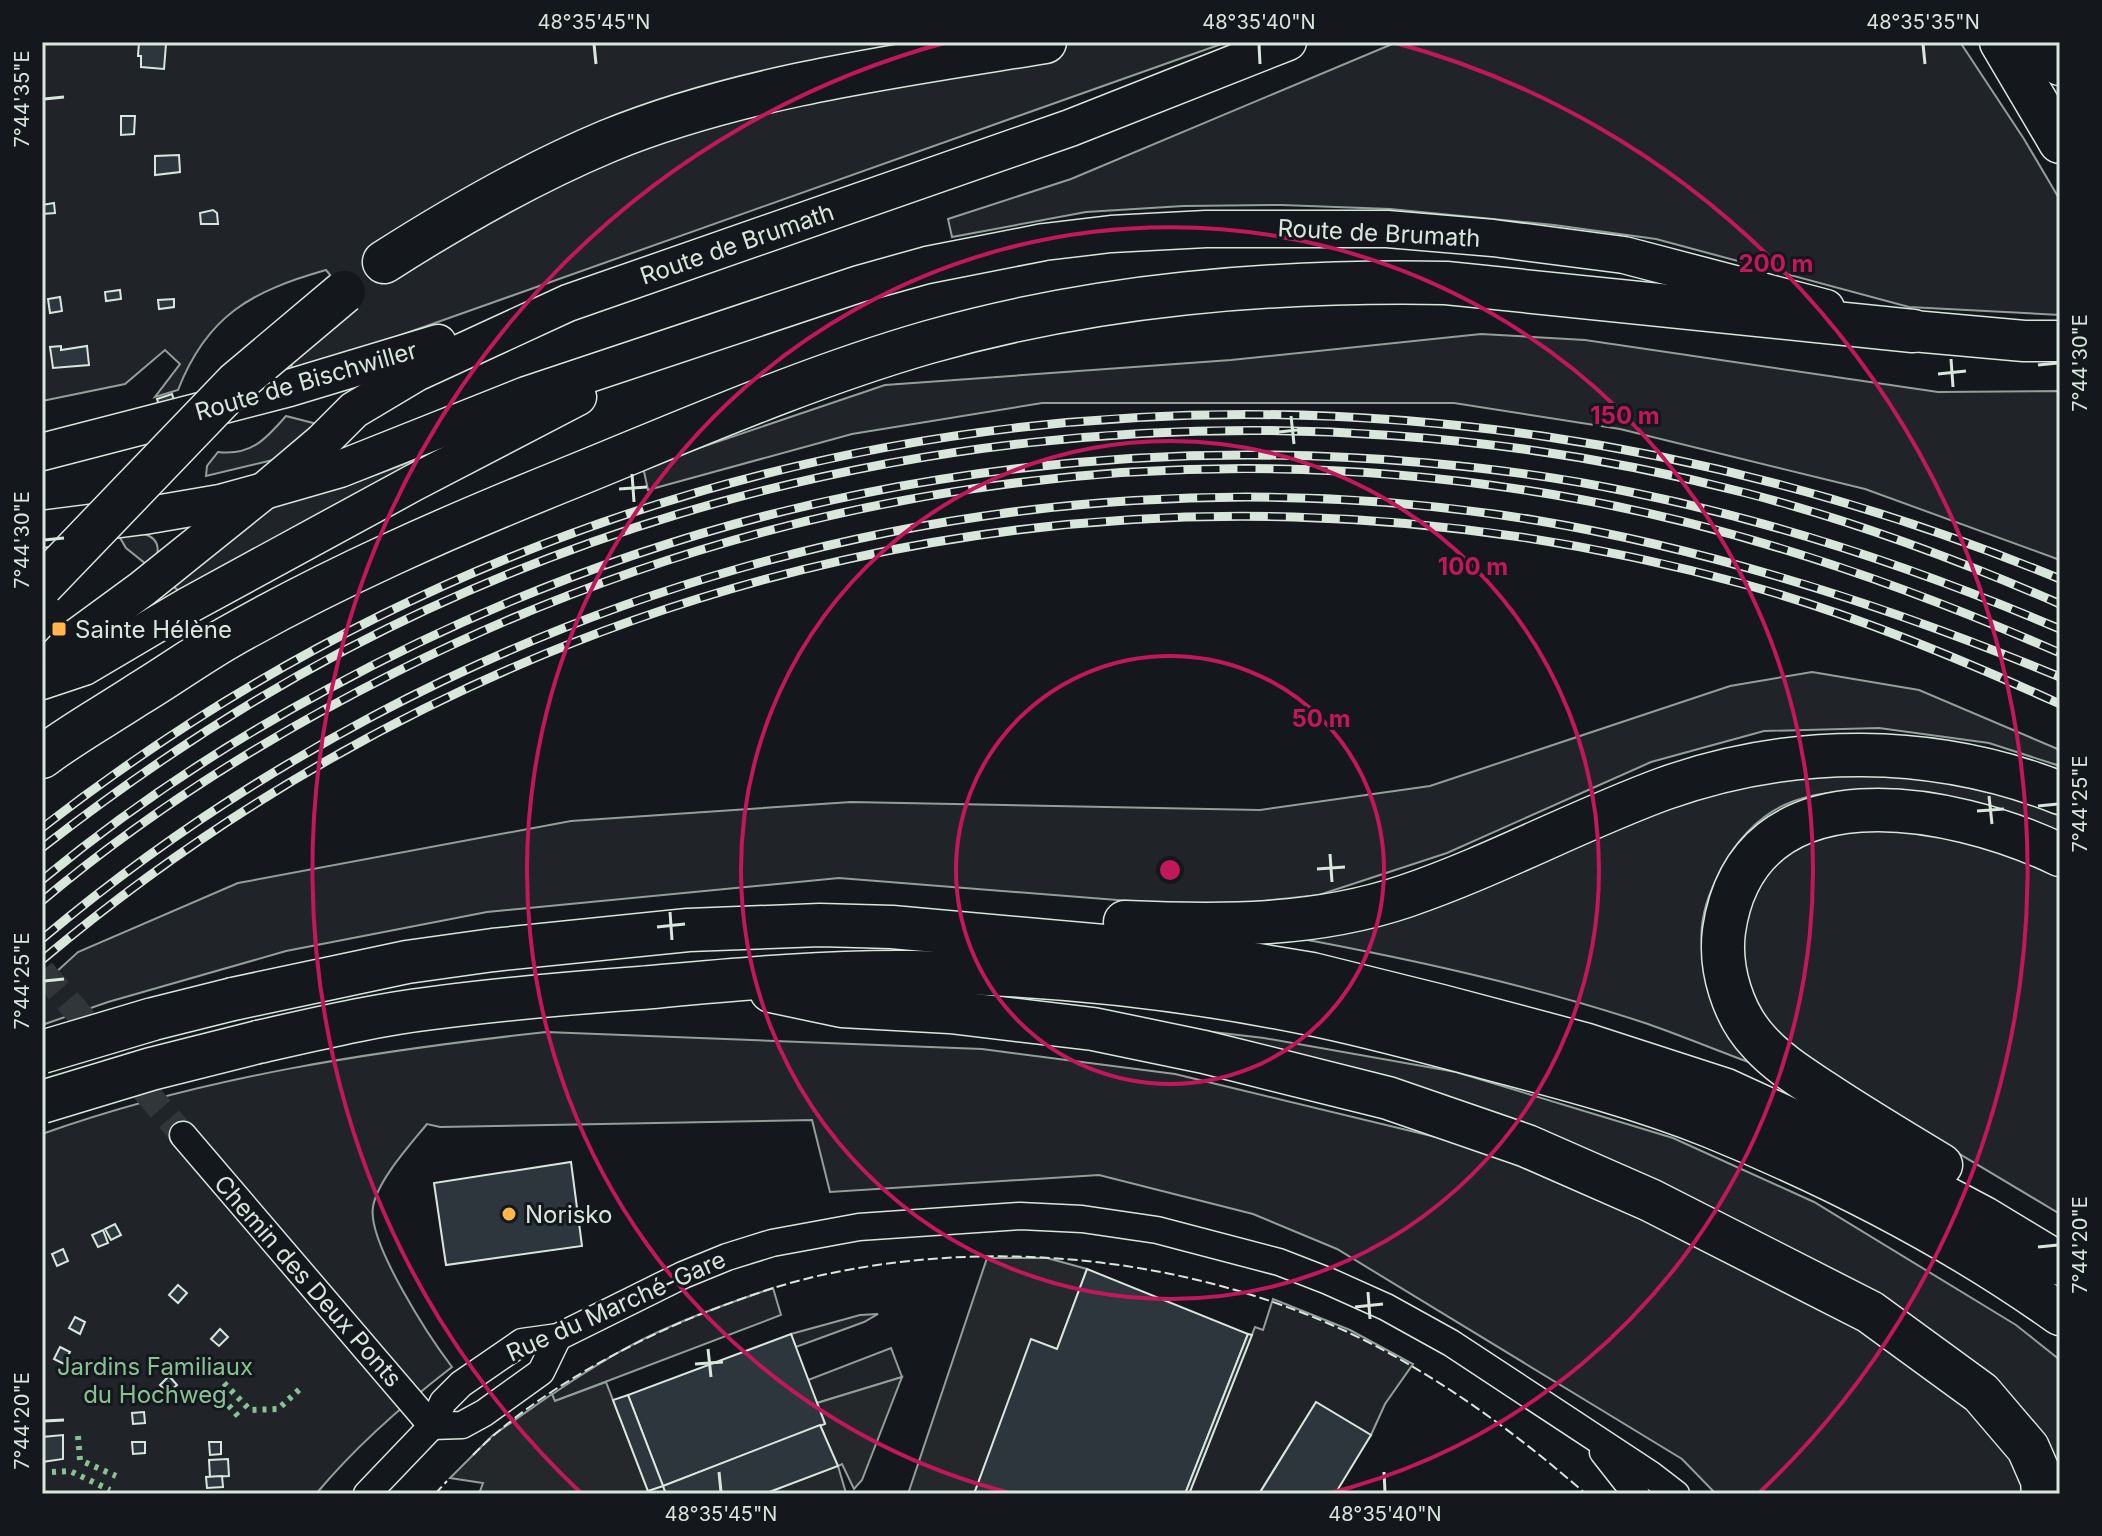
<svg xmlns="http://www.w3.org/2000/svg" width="2102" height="1536" font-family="Inter,sans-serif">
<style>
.green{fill:#202428;stroke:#939e99;stroke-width:2}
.parking{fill:#24282b;stroke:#939e99;stroke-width:2}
.building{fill:#2c363c;stroke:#d8e6dc;stroke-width:2}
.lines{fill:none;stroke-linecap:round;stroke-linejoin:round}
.minor-tunnel{stroke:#313739;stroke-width:26;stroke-dasharray:26 13;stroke-linecap:butt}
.minor-casing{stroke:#d8e6dc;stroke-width:29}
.secondary-casing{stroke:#d8e6dc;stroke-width:39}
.primary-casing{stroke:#d8e6dc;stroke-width:43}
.trunk-casing{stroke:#d8e6dc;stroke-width:45}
.minor{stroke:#14181c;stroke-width:26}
.secondary{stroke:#14181c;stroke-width:36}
.primary{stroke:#14181c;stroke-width:40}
.trunk{stroke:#14181c;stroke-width:42}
.rail-casing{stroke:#d8e6dc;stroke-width:9}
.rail{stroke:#14181c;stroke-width:6;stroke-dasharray:18;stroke-linecap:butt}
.trunk-bridge-casing{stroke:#d8e6dc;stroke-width:45;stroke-linecap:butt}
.trunk-bridge{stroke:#14181c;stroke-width:42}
.hedge{stroke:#8ac095;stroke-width:6;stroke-dasharray:4 6;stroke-linecap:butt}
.fence{stroke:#d8e6dc;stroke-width:2;stroke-dasharray:10 4;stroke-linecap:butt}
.ticks{fill:none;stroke:#d8e6dc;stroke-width:3}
.ring{fill:none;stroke:#c2185b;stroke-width:4}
.poi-dot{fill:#ffb74d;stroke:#14181c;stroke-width:3}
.labels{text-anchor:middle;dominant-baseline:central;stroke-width:6;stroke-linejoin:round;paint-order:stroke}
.street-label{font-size:24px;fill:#d8e6dc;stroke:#14181c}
.poi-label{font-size:24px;fill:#d8e6dc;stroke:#14181c;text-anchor:start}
.park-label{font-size:24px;fill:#8ac095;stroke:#14181c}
.centre{fill:#c2185b;stroke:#14181c;stroke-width:4}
.ring-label{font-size:24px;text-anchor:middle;font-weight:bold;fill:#c2185b;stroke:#14181c;stroke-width:6;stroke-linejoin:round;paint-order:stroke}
.neatline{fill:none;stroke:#d8e6dc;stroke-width:3}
.ticks-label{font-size:20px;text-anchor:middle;fill:#d8e6dc}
</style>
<rect width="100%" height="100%" fill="#14181c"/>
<g class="green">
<path d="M42,42H1227L294,373L289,358L355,305L326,270C252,291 207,315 178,390L155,397L180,364L165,350L125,384L42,401Z"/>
<path d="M1397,42H1960L2024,139L2060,200V315L1909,307L1656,239L1554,225L1390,209L1282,205L1183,206L1086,212L952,237L948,219L1071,179Z"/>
<path d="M1481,334L1585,340L1938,392L2060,391V560L1865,489L1620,429L1454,403H1042L852,434L648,490L643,467L885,385L1231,360Z"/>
<path d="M286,416L321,425L277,459L206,476L207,466L218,452C251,456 266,439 286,416Z"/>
<path d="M453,446L184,595L174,587L269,507L351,484Z"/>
<path d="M144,534C162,539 160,555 151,568L126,548L119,536Z"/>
<path d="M1812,672L1919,690L2060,750V766L1989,743L1879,728L1764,731L1651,762L1447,853L1319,895L1206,907L839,878L487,912L286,951L108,1002L42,1025V985L78,952L238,883L571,821L851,802L1260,810L1430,786L1730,686Z"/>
<path d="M1827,761L2060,799V834C1996,799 1857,774 1789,803C1759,815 1735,842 1721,870C1709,892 1699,919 1702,945C1703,956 1711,969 1716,979C1727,1007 1739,1035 1751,1063C1716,1050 1682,1036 1648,1024C1534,986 1415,960 1297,938L1617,815Z"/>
<path d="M1830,828L1929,829L2060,872V1214L1814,1067L1756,1013L1737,937L1768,863Z"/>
<path d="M1153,1025L1264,1038L1456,1072L1673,1138L1814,1202L2016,1325L2060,1360V1481L1849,1284Z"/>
<path d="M546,1032L982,1049L1175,1074L1473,1146L1719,1253L1881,1337L1974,1406L2022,1475L2024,1494H1716L1682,1459L1337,1249L1253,1214L1099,1175L830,1192L812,1120L440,1127L427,1124C410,1145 377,1181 373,1207C367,1242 430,1338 452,1367C404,1404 355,1447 316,1494H42V1134C205,1076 375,1051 546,1032Z"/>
<path d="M773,1288L781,1315L555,1401L492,1436C536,1406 579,1374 626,1348C672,1323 723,1305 773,1288Z"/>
<path d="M1273,1299L1350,1330L1413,1364L1385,1404L1371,1435L1316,1402L1259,1494H1189L1255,1327L1263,1330Z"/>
<path d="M878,1314L864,1322L796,1347L791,1334L860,1315Z"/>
<path d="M891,1348L902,1377L817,1403L808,1380Z"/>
</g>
<g class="parking">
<path d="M987,1258H1047L1087,1269L1057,1349L1032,1340L974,1494H908Z"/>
<path d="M902,1377L862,1480L854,1489L842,1464L838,1466L846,1493L843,1494H764L837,1466L820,1425L825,1423L817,1403Z"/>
<path d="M606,1382L648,1491L663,1486L666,1494H479L483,1483L450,1478L492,1436L552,1394L555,1401Z"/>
</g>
<g class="building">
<path d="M139,42L166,44L164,69L141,67V56H138Z"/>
<path d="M121,116H135L134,134L121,135Z"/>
<path d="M179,155L180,172L155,175V156Z"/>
<path d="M54,203L55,213L42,214V205Z"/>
<path d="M213,210L217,213L218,224H201L200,213Z"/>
<path d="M120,290L121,299L106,301L105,292Z"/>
<path d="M60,297L62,311L50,313L48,299Z"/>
<path d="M174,299V307L159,309L158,300Z"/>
<path d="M61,346V350L87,346L89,365L53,368L50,347Z"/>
<path d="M172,394L174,400L159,405L157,399Z"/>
<path d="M571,1162L582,1246L446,1265L434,1183Z"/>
<path d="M115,1224L121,1235L111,1240L105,1229Z"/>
<path d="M103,1230L108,1243L98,1247L92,1235Z"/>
<path d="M63,1249L68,1261L57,1266L52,1254Z"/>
<path d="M1087,1269L1248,1334L1185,1494H974L1031,1339L1057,1349Z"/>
<path d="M178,1285L187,1293L178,1303L169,1295Z"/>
<path d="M75,1317L85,1322L80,1334L69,1328Z"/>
<path d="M220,1329L228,1337L219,1346L211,1339Z"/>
<path d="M791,1334L825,1424L663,1486L628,1395Z"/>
<path d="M1248,1334L1252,1335L1189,1494H1185Z"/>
<path d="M60,1347L70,1352L64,1364L54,1359Z"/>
<path d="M169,1376L177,1385L168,1393L160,1385Z"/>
<path d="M628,1395L663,1486L648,1491L613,1400Z"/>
<path d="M1316,1402L1371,1435L1335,1494H1259Z"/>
<path d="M144,1412L145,1423L133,1424L132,1413Z"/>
<path d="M820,1425L838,1466L764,1494H666L663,1486Z"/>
<path d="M63,1435V1459L42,1462V1437Z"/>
<path d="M132,1442H145V1453L133,1454Z"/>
<path d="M209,1442H221V1454L210,1455Z"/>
<path d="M228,1459L229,1476L210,1477L209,1460Z"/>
<path d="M222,1476L223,1487L207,1488L206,1477Z"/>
</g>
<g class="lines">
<path class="minor-tunnel" d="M42,971L183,1135"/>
<g class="minor-casing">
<g id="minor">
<path d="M183,1135L432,1426"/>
<path d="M432,1426L462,1425L484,1413L541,1372L558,1337"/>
<path d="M1603,1452L1636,1494"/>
<path d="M367,1494L432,1426L443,1402L461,1384L522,1342L558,1337L683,1275L727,1257L772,1243L859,1227L1020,1216L1082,1219L1157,1230L1279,1262L1328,1281L1386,1307L1451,1343L1650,1474L1676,1494"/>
</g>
</g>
<g class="secondary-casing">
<g id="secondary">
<path d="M42,452L289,388L438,343"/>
<path d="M42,529L144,516L220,503L264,491L340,469L526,395L859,284L927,265L1044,242L1111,234L1206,229H1387L1493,238L1624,255L1826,308"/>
<path d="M42,672L71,641L142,589L264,491L322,442L354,410L416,373L568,303L1070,128L1288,42"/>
<path d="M42,681L84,667L189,605L413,483L578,397"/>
</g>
</g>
<g class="primary-casing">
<path id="primary" d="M1913,331L2024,341H2060"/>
</g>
<g class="trunk-casing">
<g id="trunk">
<path d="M2001,42L2060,142"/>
<path d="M2045,42L2060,64"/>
<path d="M384,262C456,216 529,174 608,141C742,86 903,65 1045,42"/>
<path d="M42,757C72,734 105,716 137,695C167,677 196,656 227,638C334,577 448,527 562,481C683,432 804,378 929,342C1098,294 1272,280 1446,283L1913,331"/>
<path d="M1125,922C1220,926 1315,927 1406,896C1494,866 1576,821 1663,789C1792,743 1933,743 2060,793"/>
<path d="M771,991L842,1006L950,1012L1093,1029L1204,1052L1388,1098L1527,1146L1650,1200L1870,1312L1981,1393L2028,1448L2042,1480L2043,1494"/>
<path d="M233,999L407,962L493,950L688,930L820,925L892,927L1193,954L1312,974L1441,1006L1584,1044L1726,1090L1848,1146L1984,1218L2060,1264"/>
<path d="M258,1042C316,1029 374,1015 433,1008C502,999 571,993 640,988C730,980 821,971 912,972C1042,973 1177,987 1305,1013C1366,1025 1427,1042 1487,1058C1563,1078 1640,1098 1712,1127C1832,1176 1955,1239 2060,1314"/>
<path d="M1941,1165C1901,1141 1861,1117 1822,1091C1801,1077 1777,1062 1760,1043C1733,1015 1719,969 1724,931C1748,763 1952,803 2060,855"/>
</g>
</g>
<use href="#minor" class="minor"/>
<use href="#secondary" class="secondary"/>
<use href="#primary" class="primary"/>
<use href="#trunk" class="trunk"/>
<g class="rail-casing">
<g id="rail">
<path d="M42,828C628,373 1380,299 2060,579"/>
<path d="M42,848C138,773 239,706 347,649C772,426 1283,373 1746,493C1854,521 1959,560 2060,604"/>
<path d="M42,880C130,807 227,743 328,689C667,504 1043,429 1428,463C1496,469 1564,478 1630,492C1779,522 1921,570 2060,629"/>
<path d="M42,901C150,810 269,736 394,673C761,488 1174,425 1578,499C1745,529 1905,585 2060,653"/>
<path d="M42,939C454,593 1001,434 1534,520C1715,550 1891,607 2060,677"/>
<path d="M42,960C521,557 1143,419 1747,585C1855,615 1958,658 2060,704"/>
</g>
</g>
<use href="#rail" class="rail"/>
<g class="trunk-bridge-casing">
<g id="trunk-bridge">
<path d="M42,585L236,383L344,292"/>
<path d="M42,1052L153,1019L233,999"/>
<path d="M42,1102L151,1069L258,1042"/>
</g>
</g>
<use href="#trunk-bridge" class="trunk-bridge"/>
<g class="hedge">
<path d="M224,1383L250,1410L278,1409L301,1388"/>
<path d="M222,1398L239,1417"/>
<path d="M78,1436L80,1460L116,1476"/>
<path d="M52,1472L70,1471L110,1490"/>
</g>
<g class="fence">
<path d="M473,1455C528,1398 623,1346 696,1316C742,1298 788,1281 837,1272C1011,1237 1205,1261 1364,1340C1445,1381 1517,1434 1586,1494"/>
<path d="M435,1494L447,1481"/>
</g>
</g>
<path class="ticks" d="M594,44L596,64M1259,44L1260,64M1923,44L1925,64M44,99L64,97M1951,359L1953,387M2038,365L2058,363M1938,374L1966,371M1291,416L1294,444M1279,432L1306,429M632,474L634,502M619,489L647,487M44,540L64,538M1989,796L1992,824M2038,806L2058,804M1977,811L2004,809M1330,854L1332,882M1317,869L1345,867M670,912L672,940M657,927L685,924M44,981L64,979M2038,1247L2058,1245M1368,1292L1370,1319M1355,1307L1383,1304M708,1349L711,1377M695,1364L723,1362M44,1421L64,1420M719,1472L721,1492M1384,1472L1385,1492"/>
<g class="ring">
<circle cx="1170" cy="870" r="214"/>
<circle cx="1170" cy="870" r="429"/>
<path d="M1014 1494A643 643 0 1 1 1326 1494"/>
<path d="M580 1492A857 857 0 0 1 948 42M1392 42A857 857 0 0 1 1760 1492"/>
</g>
<g class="poi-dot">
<rect x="51" y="621" width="16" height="16" rx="4"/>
<circle cx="509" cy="1214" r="8"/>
</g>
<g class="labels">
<g class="street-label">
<text transform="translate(1379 233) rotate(3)">Route de Brumath</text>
<text transform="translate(737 244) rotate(-19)">Route de Brumath</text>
<text transform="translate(306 381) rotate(-16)">Route de Bischwiller</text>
<text transform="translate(308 1281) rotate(49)">Chemin des Deux Ponts</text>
<text transform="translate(616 1306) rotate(-24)">Rue du Marché-Gare</text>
</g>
<g class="poi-label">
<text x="75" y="629">Sainte Hélène</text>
<text x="525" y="1214">Norisko</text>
</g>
<g class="park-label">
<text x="155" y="1366">Jardins Familiaux<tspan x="155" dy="28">du Hochweg</tspan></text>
</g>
</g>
<circle cx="1170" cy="870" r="12" class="centre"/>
<g class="ring-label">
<text x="1776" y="272">200 m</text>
<text x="1625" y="424">150 m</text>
<text x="1473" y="575">100 m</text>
<text x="1321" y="727">50 m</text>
</g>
<rect width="2102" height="1536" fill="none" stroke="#14181c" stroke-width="88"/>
<rect x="44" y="44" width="2014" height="1448" class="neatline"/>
<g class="ticks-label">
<text x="594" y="29">48°35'45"N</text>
<text x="1259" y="29">48°35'40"N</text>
<text x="1923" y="29">48°35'35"N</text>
<text transform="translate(22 99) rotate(-90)" y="7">7°44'35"E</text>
<text transform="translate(2080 363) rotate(-90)" y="7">7°44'30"E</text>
<text transform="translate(22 540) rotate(-90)" y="7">7°44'30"E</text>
<text transform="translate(2080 804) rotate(-90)" y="7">7°44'25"E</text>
<text transform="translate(22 981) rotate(-90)" y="7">7°44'25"E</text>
<text transform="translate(2080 1245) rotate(-90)" y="7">7°44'20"E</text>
<text transform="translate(22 1421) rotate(-90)" y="7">7°44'20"E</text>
<text x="721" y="1521">48°35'45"N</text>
<text x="1385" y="1521">48°35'40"N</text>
</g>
</svg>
